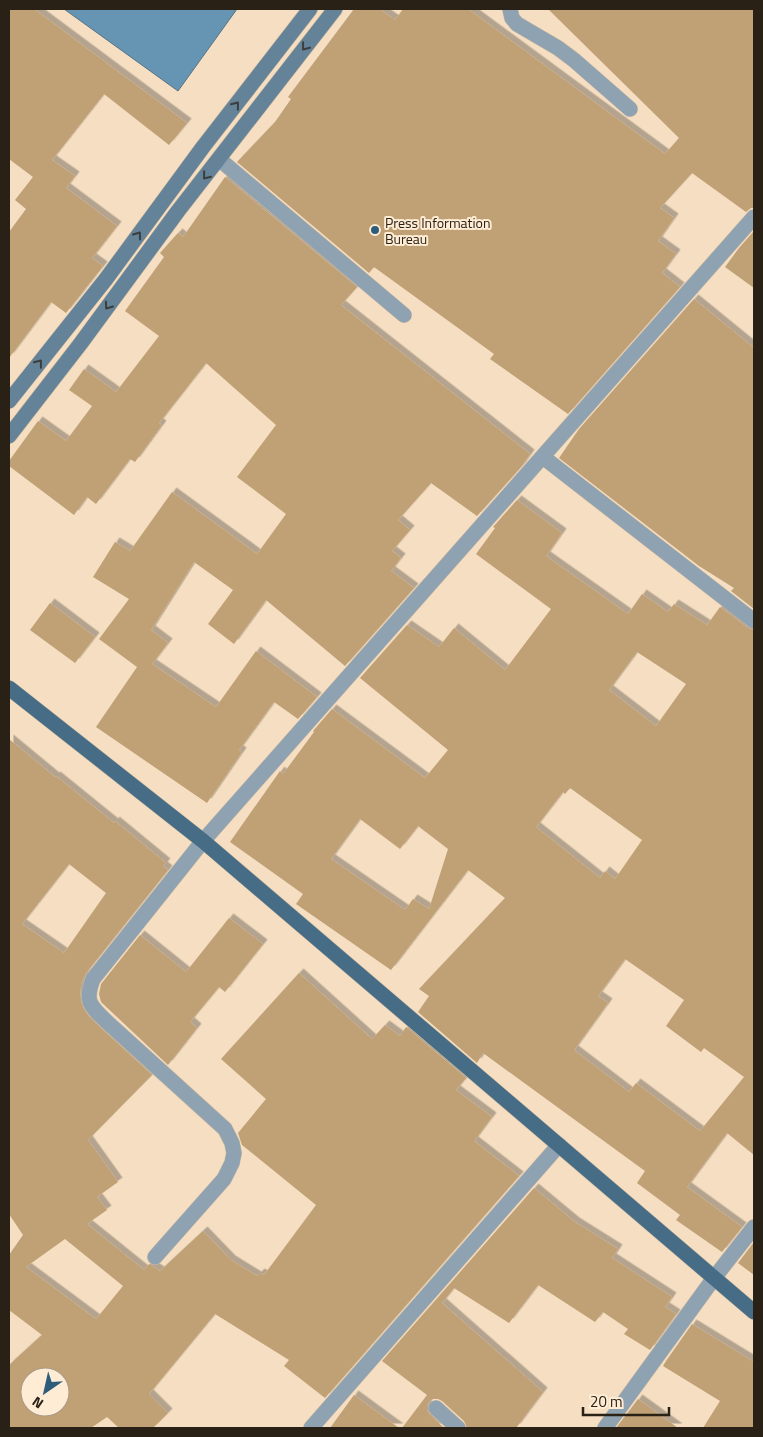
<svg xmlns="http://www.w3.org/2000/svg" width="763" height="1437" font-family="'Titillium Web',sans-serif">
<style>
.water{fill:#6695b4;stroke:#547285}
.building{fill:#c0a075;fill-rule:evenodd;filter:url(#shadow)}
.lines{fill:none;stroke-linecap:round;stroke-linejoin:round}
.street-casing{stroke:#d0bca2;stroke-width:16}
.secondary-casing{stroke:#d0bca2;stroke-width:16}
.primary-casing{stroke:#d0bca2;stroke-width:16}
.street{stroke:#8ea2b1;stroke-width:15}
.secondary{stroke:#658398;stroke-width:15}
.primary{stroke:#476d86;stroke-width:15}
.oneway{stroke:#3b3e3d}
.poi-dot{fill:#2d5d7b;stroke:#ffecd5;stroke-width:2}
.labels{text-anchor:middle;dominant-baseline:central;stroke-width:4;stroke-linejoin:round;paint-order:stroke}
.poi-label{font-size:14px;fill:#292116;stroke:#ffecd5;text-anchor:start}
</style>
<defs>
<filter id="shadow"><feDropShadow dx="4.5" dy="-4.5" stdDeviation="0" flood-color="#0004"/></filter>
</defs>
<rect width="100%" height="100%" fill="#f5dec1"/>
<path class="water" d="M64,9H237L178,91Z"/>
<g class="building">
<path d="M9,9H34L187,123L169,145L104,94L52,160L75,176L66,188L117,226L92,258L103,266L66,313L51,302L9,358V232L26,209L15,200L33,177L9,159Z"/>
<path d="M354,9H379L395,20L403,9H468L665,154L679,138L548,9H754V208H751L746,212L692,173L660,208L674,218L658,241L676,254L662,273L680,287L568,414L490,359L494,354L374,267L369,273L237,162L275,122L291,99L288,97Z"/>
<path d="M225,177L357,287L341,305L530,454L521,467L477,516L431,483L398,520L410,530L392,551L401,558L391,571L414,588L345,666L266,600L234,644L208,624L233,590L194,562L151,630L168,643L152,664L216,707L256,651L317,697L298,719L274,702L239,750L242,752L207,803L96,727L137,667L99,639L129,599L93,577L115,542L130,551L172,492L257,554L286,514L237,477L276,425L206,363L159,423L162,425L135,462L130,459L96,504L87,497L74,515L9,466V461L38,421L66,441L92,406L69,390L84,369L116,392L159,336L125,311L164,257L160,253L178,233L183,237Z"/>
<path d="M754,231V288L725,267L739,248Z"/>
<path d="M694,299L754,348V609L731,591L734,588L699,566L559,458L579,429Z"/>
<path d="M517,500L562,533L546,556L628,614L642,594L668,612L674,604L707,625L720,607L748,628L754,630V1155L727,1133L687,1187L742,1227L722,1252L676,1220L680,1215L637,1183L645,1171L483,1053L477,1063L418,1012L429,996L419,989L505,898L468,870L391,970L296,904L303,894L230,842L280,771L283,774L314,732L313,731L332,709L425,778L448,750L360,678L407,625L439,647L454,628L505,670L551,609L476,554L495,528L493,527ZM637,652L686,684L656,726L609,690ZM570,788L642,840L615,879L605,871L600,878L536,827L563,792L565,794ZM360,819L400,849L418,826L448,849L429,909L413,899L405,910L331,859ZM625,959L684,1000L666,1026L701,1052L704,1048L744,1077L700,1131L636,1083L629,1092L574,1050L608,1003L598,996Z"/>
<path d="M50,603L95,637L75,663L30,630Z"/>
<path d="M9,739L55,777L56,776L114,823L115,821L166,863L163,866L168,870L86,973L81,984L80,994L82,1006L90,1018L152,1075L88,1140L118,1182L97,1197L107,1210L87,1224L144,1270L149,1264L160,1271L203,1231L231,1260L257,1276L260,1273L264,1275L316,1205L242,1145L238,1133L266,1099L221,1059L299,973L372,1039L385,1025L400,1036L406,1027L466,1078L456,1090L492,1117L474,1141L519,1176L325,1398L284,1366L289,1360L215,1314L149,1394L168,1413L153,1428H119L107,1417L91,1428H9V1365L42,1335L9,1310V1255L23,1235L9,1214ZM69,864L106,893L64,953L22,924ZM65,1239L123,1286L96,1319L26,1267ZM30,1377H60V1407H30Z"/>
<path d="M229,918L263,944L225,992L219,987L190,1022L197,1028L168,1065L101,1002L99,994L101,984L140,935L186,972Z"/>
<path d="M534,1188L575,1222L618,1249L612,1258L672,1297L665,1307L676,1314L650,1350L624,1334L628,1329L603,1312L595,1322L538,1285L509,1323L454,1288L442,1303L543,1392L516,1428H467L464,1421L442,1401L438,1399H433L429,1401L427,1406V1410L430,1415L444,1428H402L427,1395L382,1361Z"/>
<path d="M754,1242V1275L738,1263Z"/>
<path d="M692,1324L754,1362V1428H703L720,1401L663,1366L666,1361Z"/>
<path d="M354,1395L399,1428H330Z"/>
<path d="M638,1399L678,1428H616Z"/>
</g>
<g class="lines">
<g class="street-casing">
<g id="street">
<path d="M510,9L512,18L517,24L558,48L574,60L630,109"/>
<path d="M219,159L404,315"/>
<path d="M543,457L754,621"/>
<path d="M155,1257L224,1179L232,1163L234,1153L232,1143L225,1129L107,1022C91,1006 84,1003 93,979L203,841L754,217"/>
<path d="M436,1408L458,1428"/>
<path d="M311,1428L559,1145"/>
<path d="M605,1428L714,1278L754,1227"/>
</g>
</g>
<g class="secondary-casing">
<g id="secondary">
<path d="M9,401L106,279L203,147L310,9"/>
<path d="M9,436L81,343L178,211L335,9"/>
</g>
</g>
<g class="primary-casing">
<path id="primary" d="M9,688L203,841L754,1312"/>
</g>
<use href="#street" class="street"/>
<use href="#secondary" class="secondary"/>
<use href="#primary" class="primary"/>
</g>
<defs><path id="oneway-chevron" d="M-2-3.5L2.5 0L-2 3.5" fill="none" stroke-width="1.6" stroke-linecap="round" stroke-linejoin="round" transform="scale(1.25)"/></defs>
<g class="oneway">
<use href="#oneway-chevron" transform="translate(305 47) rotate(128)"/>
<use href="#oneway-chevron" transform="translate(236 105) rotate(-52)"/>
<use href="#oneway-chevron" transform="translate(206 176) rotate(128)"/>
<use href="#oneway-chevron" transform="translate(138 235) rotate(-54)"/>
<use href="#oneway-chevron" transform="translate(108 306) rotate(126)"/>
<use href="#oneway-chevron" transform="translate(39 363) rotate(-52)"/>
</g>
<circle class="poi-dot" cx="375" cy="230" r="5"/>
<g class="labels">
<g class="poi-label">
<text x="385" y="222">Press Information<tspan x="385" dy="16">Bureau</tspan></text>
</g>
</g>
<rect width="763" height="1437" fill="none" stroke="#292116" stroke-width="20"/>
<g transform="translate(45 1392) rotate(214)"><circle r="24" fill="#ffecd5" stroke="#a99b89"/>
<path d="M0-4L9 19L0 12L-9 19Z" fill="#2d5d7b"/>
<text y="-8" font-size="14" font-weight="bold" text-anchor="middle" fill="#292116">N</text>
</g>
<path d="M583 1407v8h86v-8" fill="none" stroke="#292116" stroke-width="2.5"/>
<text x="590" y="1407" font-size="15" fill="#292116" stroke="#ffecd5" stroke-width="4" paint-order="stroke">20 m</text>
</svg>
